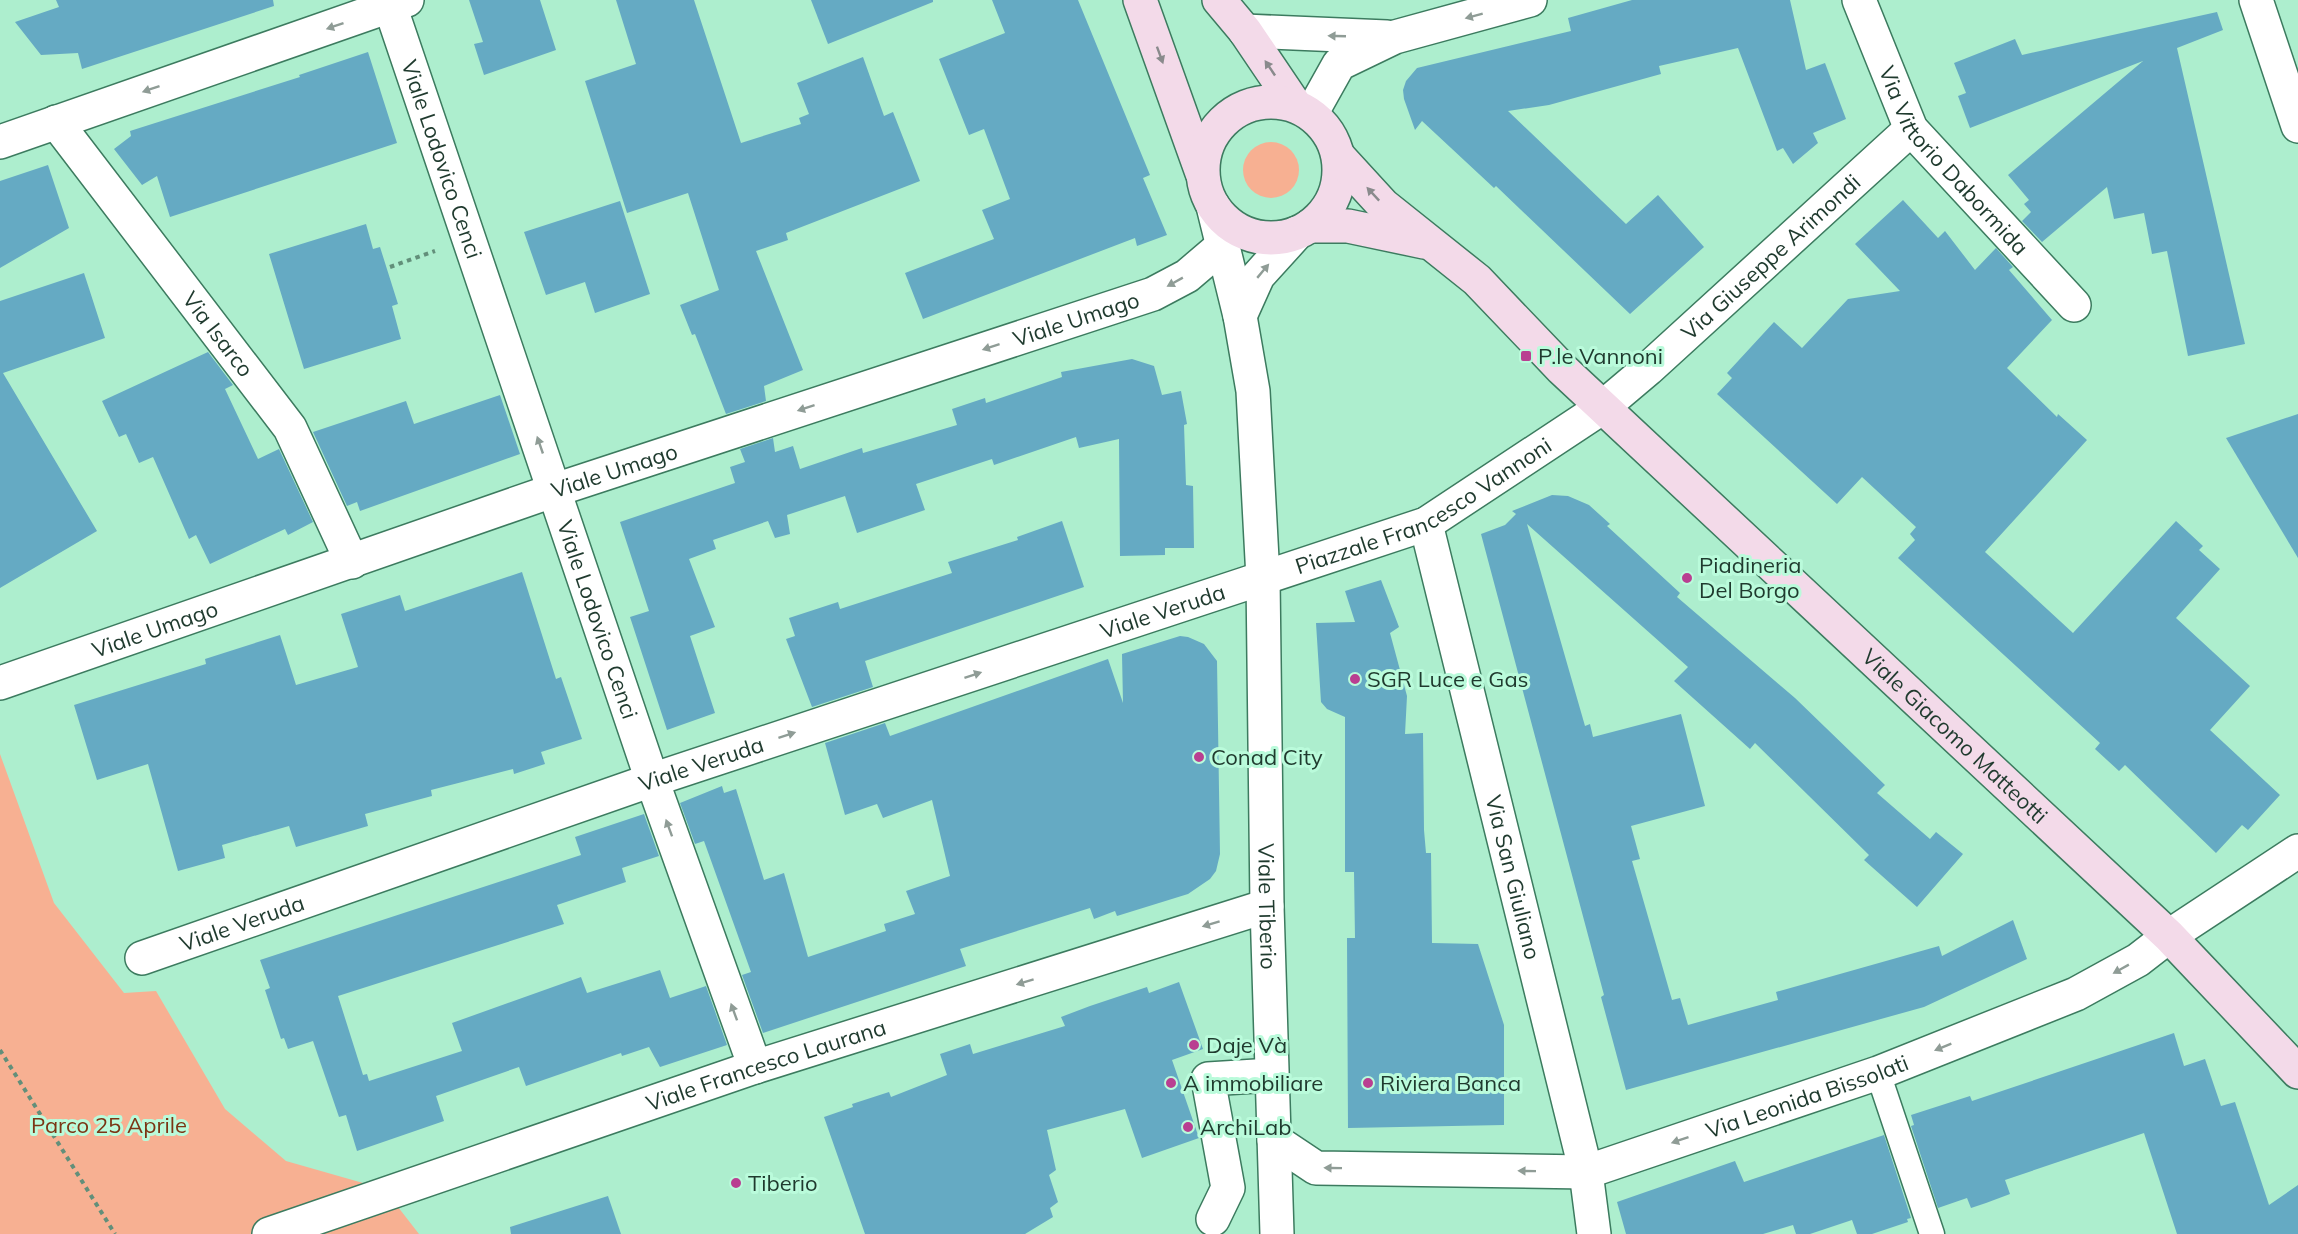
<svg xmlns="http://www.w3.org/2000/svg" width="2298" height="1234" font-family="Mulish,sans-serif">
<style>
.green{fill:#f7b092}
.building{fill:#65aac3}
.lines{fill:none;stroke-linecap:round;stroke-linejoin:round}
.service-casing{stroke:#3c7b5f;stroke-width:27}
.pedestrian-casing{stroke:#3c7b5f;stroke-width:36}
.minor-casing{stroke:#3c7b5f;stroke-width:36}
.tertiary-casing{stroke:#3c7b5f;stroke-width:36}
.secondary-casing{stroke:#3c7b5f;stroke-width:36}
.path{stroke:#628f7a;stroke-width:4;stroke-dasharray:4.5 4.5;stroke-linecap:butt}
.service{stroke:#fff;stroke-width:24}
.pedestrian{stroke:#fff;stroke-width:33}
.minor{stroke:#fff;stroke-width:33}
.tertiary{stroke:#fff;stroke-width:33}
.secondary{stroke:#f3dae9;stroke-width:33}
.oneway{fill:#8f9c96}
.oneway2{fill:#898a8c}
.poi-dot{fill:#b93f91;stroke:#bafbdb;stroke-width:2}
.labels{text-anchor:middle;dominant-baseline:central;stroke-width:6;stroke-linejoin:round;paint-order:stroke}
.street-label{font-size:22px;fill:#1f3a2e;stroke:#bafbdb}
.poi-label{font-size:22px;fill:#1f3a2e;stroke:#bafbdb;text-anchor:start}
.park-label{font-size:22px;fill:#7b3514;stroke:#bafbdb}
</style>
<rect width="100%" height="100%" fill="#adeece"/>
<g class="green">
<circle cx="1271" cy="170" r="28"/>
<path d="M0,754L54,903L124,993L156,991L225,1109L286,1161L384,1189L419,1234H0Z"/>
</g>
<g class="building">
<path d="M56,0H273L274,6L82,69L78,53L41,55L15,22L59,7Z"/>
<path d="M469,0H540L556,50L484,75L474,44L483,42Z"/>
<path d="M616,0H694L741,143L801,124L799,118L809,114L797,83L863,57L884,116L893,112L920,181L786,233L788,240L756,251L803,370L764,386L766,401L726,414L695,334L692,335L680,305L719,290L688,193L627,213L585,81L636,64Z"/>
<path d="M811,0H933V2L828,44Z"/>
<path d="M992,0H1078L1150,175L1143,178L1167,235L1137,246L1135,238L923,319L905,273L994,239L982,210L1010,199L984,129L969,135L939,59L1005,33Z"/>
<path d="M1632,0H1790L1806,70L1825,63L1846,119L1813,133L1818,143L1793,164L1783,148L1777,151L1738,48L1659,66L1661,74L1549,105L1508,111L1626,224L1658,195L1704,247L1630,314L1496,186L1494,188L1422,121L1415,130L1404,99L1403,90L1406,81L1417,68L1571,31L1568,18Z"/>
<path d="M2217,12L2223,30L2177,48L2245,344L2188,356L2167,251L2152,254L2144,213L2114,219L2107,187L2042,242L2022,221L2031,212L2024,204L2029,200L2008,175L2143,61L1970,128L1958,96L1966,93L1954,63L2015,39L2022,55Z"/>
<path d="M368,52L397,143L170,217L157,176L142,185L114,149L131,136L130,131L300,77L299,75Z"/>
<path d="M48,165L69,228L0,268V181Z"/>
<path d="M1903,200L1938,238L1945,231L1975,270L1996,248L2013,267L2009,270L2052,320L2007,368L2057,417L2058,414L2087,440L1985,552L2073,633L2176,521L2203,546L2199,550L2220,569L2176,618L2250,686L2210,730L2280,795L2248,830L2242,825L2216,853L2125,765L2119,771L2095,749L2100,743L1898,558L1915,540L1910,534L1916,527L1862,477L1837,504L1717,394L1732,378L1727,373L1774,322L1802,348L1848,299L1900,291L1855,244Z"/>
<path d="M620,201L650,294L595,313L585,282L546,295L524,232Z"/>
<path d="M366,224L373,249L380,247L398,304L392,306L401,339L304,369L269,254Z"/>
<path d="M84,273L105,338L3,373L97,531L0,588V301Z"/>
<path d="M208,352L233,385L225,389L258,459L279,449L313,522L288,535L285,529L210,564L196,535L189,539L153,457L139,463L126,434L119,437L102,401Z"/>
<path d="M1132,359L1154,366L1162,395L1181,391L1187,424L1184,425L1186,485L1193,486L1194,548H1165V555L1120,556L1119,439L1079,448L1076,437L994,465L992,459L916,484L925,510L857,533L845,496L787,515L790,534L775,538L768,521L713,540L716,549L689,559L715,627L690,636L715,713L667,730L630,617L649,611L620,522L735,483L730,467L745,462L740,449L773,438L775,452L793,446L800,469L862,448L863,453L957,425L952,409L985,398L986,403L1062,377L1061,372Z"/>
<path d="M500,395L520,454L360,511L357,502L347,506L313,432L406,401L414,424Z"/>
<path d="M2298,414V558L2226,438Z"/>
<path d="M1552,495L1568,496L1589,505L1610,524L1607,526L1680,593L1677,597L1795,698L1885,785L1877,793L1930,839L1936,832L1963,854L1917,907L1864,860L1869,855L1755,743L1750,749L1674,681L1688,667L1527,524L1585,726L1590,724L1593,737L1681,714L1705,806L1631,826L1640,859L1632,861L1672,1000L1680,998L1688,1025L1778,1000L1776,992L1939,946L1942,956L2013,920L2027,959L1924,1007L1626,1090L1601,997L1604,995L1481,534L1505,525L1516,514L1512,511Z"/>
<path d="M1062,521L1084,587L865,661L873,687L812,707L786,639L795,636L789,618L838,602L840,609L952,573L948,562L1018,540L1017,537Z"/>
<path d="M522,572L556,679L561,677L582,739L541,752L545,764L514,774L513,769L431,790L432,796L365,814L368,826L296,847L289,826L222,845L225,858L178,871L148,764L97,780L74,705L206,664L205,659L280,635L296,685L358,667L341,614L400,595L405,611Z"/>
<path d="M1381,580L1399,627L1390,633L1407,696L1405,734L1423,733L1424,830L1426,853H1431L1432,943L1478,944L1504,1025V1125L1348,1128L1347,938H1355L1354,872H1345V717L1327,709L1321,702L1316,623L1355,622L1345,591Z"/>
<path d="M1180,636L1188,637L1204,644L1217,661L1220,854L1216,871L1210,879L1188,894L1117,916L1115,911L1094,919L1090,908L960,949L966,966L763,1033L742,975L751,972L704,841L695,844L680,803L722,786L724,793L736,789L764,880L784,873L808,957L886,931L884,924L915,914L906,891L950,876L932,800L883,818L877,804L845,815L825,743L885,723L890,736L1108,659L1123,703L1122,654Z"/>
<path d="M644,814L659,856L622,868L626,882L557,905L564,924L338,996L363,1075L367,1074L369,1081L462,1051L452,1023L581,977L587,993L660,970L670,998L706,986L727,1045L660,1067L649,1047L622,1056L621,1053L526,1086L519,1067L436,1096L444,1121L357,1151L346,1115L339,1117L313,1041L288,1049L284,1038L281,1039L265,990L270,988L260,960L581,855L575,837Z"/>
<path d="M1179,982L1203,1049L1172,1060L1199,1138L1142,1158L1125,1109L1047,1130L1056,1170L1049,1175L1058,1202L1050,1208L1053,1217L1025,1234H865L824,1117L853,1107L852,1104L889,1092L891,1097L947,1075L940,1054L970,1044L973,1054L1065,1026L1061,1017L1090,1006L1147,987L1149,993Z"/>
<path d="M2174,1033L2184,1066L2205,1059L2221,1106L2235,1102L2269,1205L2298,1185V1234H2177L2144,1133L2005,1180L2010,1194L1986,1203L1971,1208L1967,1198L1938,1208L1911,1126L1914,1125L1911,1115L1970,1096L1972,1101Z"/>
<path d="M1884,1135L1911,1218L1907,1219L1908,1222L1872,1234H1857L1852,1220L1810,1234H1796L1793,1225L1763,1234H1626L1617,1202L1735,1161L1744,1182Z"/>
<path d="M608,1196L621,1234H511L510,1227Z"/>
</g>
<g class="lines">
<g class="service-casing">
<path id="service" d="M1878,1073L1932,1234"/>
</g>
<g class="pedestrian-casing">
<g id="pedestrian">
<path id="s1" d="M1263,578L1426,524L1603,407"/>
<path d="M1213,1219L1228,1188L1208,1079L1256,1076"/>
</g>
</g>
<g class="minor-casing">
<g id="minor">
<path id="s2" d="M388,0L652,780L755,1067"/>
<path id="s3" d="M1859,0L1911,129L2074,305"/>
<path d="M2256,0L2298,126"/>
<path d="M1245,31L1387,37"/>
<path d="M1311,114L1339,64L1395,37L1530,0"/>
<path id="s4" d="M56,122L290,428L352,562"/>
<path d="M0,142L407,0"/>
<path id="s5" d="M1603,407L1648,369L1911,129"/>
<path id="s6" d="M1426,524L1586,1172L1594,1234"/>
<path id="s7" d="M0,683L555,490L1153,294L1187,276L1221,247"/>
<path id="s8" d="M142,958L652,780L1263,578"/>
<path id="s9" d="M1274,1140L1316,1168L1586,1172L1878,1073L2076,994L2138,960L2169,936L2298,851"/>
<path id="s10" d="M269,1234L755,1067L1267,906"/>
</g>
</g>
<g class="tertiary-casing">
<g id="tertiary">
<path id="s11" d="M1213,206L1240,316L1253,391L1263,578L1267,906L1277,1234"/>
<path d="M1240,316L1258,276L1297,233"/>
</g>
</g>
<g class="secondary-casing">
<g id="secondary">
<path d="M1140,0L1202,173"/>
<path d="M1219,0L1245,31L1295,105"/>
<circle cx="1271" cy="170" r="68"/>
<path id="s12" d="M1339,157L1383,205L1477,280L1562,369L2169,936L2298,1072"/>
<path d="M1310,226H1348L1424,242"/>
</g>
</g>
<g class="path">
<path d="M390,267L435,251"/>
<path d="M0,1050L115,1234"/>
</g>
<use href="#service" class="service"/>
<use href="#pedestrian" class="pedestrian"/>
<use href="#minor" class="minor"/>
<use href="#tertiary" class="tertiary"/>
<use href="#secondary" class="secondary"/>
</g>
<defs><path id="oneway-solid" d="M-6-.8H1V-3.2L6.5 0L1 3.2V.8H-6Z" transform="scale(1.5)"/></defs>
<g class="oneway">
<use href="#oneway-solid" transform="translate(1474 16) rotate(165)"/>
<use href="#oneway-solid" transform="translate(335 26) rotate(161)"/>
<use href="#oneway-solid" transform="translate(1337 36) rotate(-178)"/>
<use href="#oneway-solid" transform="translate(151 89) rotate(161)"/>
<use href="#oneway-solid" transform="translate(1263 271) rotate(-50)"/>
<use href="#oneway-solid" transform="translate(1175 282) rotate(151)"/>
<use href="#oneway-solid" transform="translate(991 347) rotate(162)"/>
<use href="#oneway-solid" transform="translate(806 408) rotate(162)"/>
<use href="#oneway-solid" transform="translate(540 445) rotate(-109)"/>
<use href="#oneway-solid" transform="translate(973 675) rotate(-18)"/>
<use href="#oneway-solid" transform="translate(787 735) rotate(-18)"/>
<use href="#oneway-solid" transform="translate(669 828) rotate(-110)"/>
<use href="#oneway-solid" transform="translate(1211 924) rotate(163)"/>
<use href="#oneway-solid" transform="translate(2121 969) rotate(151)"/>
<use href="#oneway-solid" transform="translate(1025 982) rotate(163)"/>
<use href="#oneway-solid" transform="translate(734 1012) rotate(-110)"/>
<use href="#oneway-solid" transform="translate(1943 1047) rotate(158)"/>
<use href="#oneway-solid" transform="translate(1680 1140) rotate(161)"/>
<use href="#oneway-solid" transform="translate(1333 1168) rotate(-179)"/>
<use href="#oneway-solid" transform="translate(1527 1171) rotate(-179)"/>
</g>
<g class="oneway2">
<use href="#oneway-solid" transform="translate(1160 55) rotate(70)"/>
<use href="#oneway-solid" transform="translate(1270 68) rotate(-124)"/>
<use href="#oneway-solid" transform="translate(1373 194) rotate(-133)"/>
</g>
<g class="poi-dot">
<rect x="1520" y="350" width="12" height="12" rx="3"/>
<circle cx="1687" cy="578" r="6"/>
<circle cx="1355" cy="679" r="6"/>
<circle cx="1199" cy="757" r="6"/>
<circle cx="1194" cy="1045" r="6"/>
<circle cx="1171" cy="1083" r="6"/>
<circle cx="1368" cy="1083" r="6"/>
<circle cx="1188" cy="1127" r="6"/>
<circle cx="736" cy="1183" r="6"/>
</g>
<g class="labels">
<g class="street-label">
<text stroke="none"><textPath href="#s3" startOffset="189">Via Vittorio Dabormida</textPath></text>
<text stroke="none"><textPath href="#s2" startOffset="168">Viale Lodovico Cenci</textPath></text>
<text stroke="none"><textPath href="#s5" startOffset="225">Via Giuseppe Arimondi</textPath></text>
<text stroke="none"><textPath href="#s7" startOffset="1136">Viale Umago</textPath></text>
<text stroke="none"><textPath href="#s4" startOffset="267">Via Isarco</textPath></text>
<text stroke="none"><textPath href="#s7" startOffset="650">Viale Umago</textPath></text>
<text stroke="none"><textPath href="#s1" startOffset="177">Piazzale Francesco Vannoni</textPath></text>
<text stroke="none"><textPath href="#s8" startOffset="1078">Viale Veruda</textPath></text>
<text stroke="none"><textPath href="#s2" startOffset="654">Viale Lodovico Cenci</textPath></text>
<text stroke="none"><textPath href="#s7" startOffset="164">Viale Umago</textPath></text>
<text stroke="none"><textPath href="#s12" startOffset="846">Viale Giacomo Matteotti</textPath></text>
<text stroke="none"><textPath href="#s8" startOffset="592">Viale Veruda</textPath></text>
<text stroke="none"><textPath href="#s6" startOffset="364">Via San Giuliano</textPath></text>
<text stroke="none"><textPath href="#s11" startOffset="705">Viale Tiberio</textPath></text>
<text stroke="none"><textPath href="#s8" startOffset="106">Viale Veruda</textPath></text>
<text stroke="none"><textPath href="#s10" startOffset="525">Viale Francesco Laurana</textPath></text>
<text stroke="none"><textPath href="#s9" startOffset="554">Via Leonida Bissolati</textPath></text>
</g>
<g class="poi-label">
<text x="1538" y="356">P.le Vannoni</text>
<text x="1699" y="565">Piadineria<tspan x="1699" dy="25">Del Borgo</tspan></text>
<text x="1367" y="679">SGR Luce e Gas</text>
<text x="1211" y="757">Conad City</text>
<text x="1206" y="1045">Daje Và</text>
<text x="1183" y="1083">A immobiliare</text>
<text x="1380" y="1083">Riviera Banca</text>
<text x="1200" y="1127">ArchiLab</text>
<text x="748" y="1183">Tiberio</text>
</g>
<g class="park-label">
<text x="109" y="1125">Parco 25 Aprile</text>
</g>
</g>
</svg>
